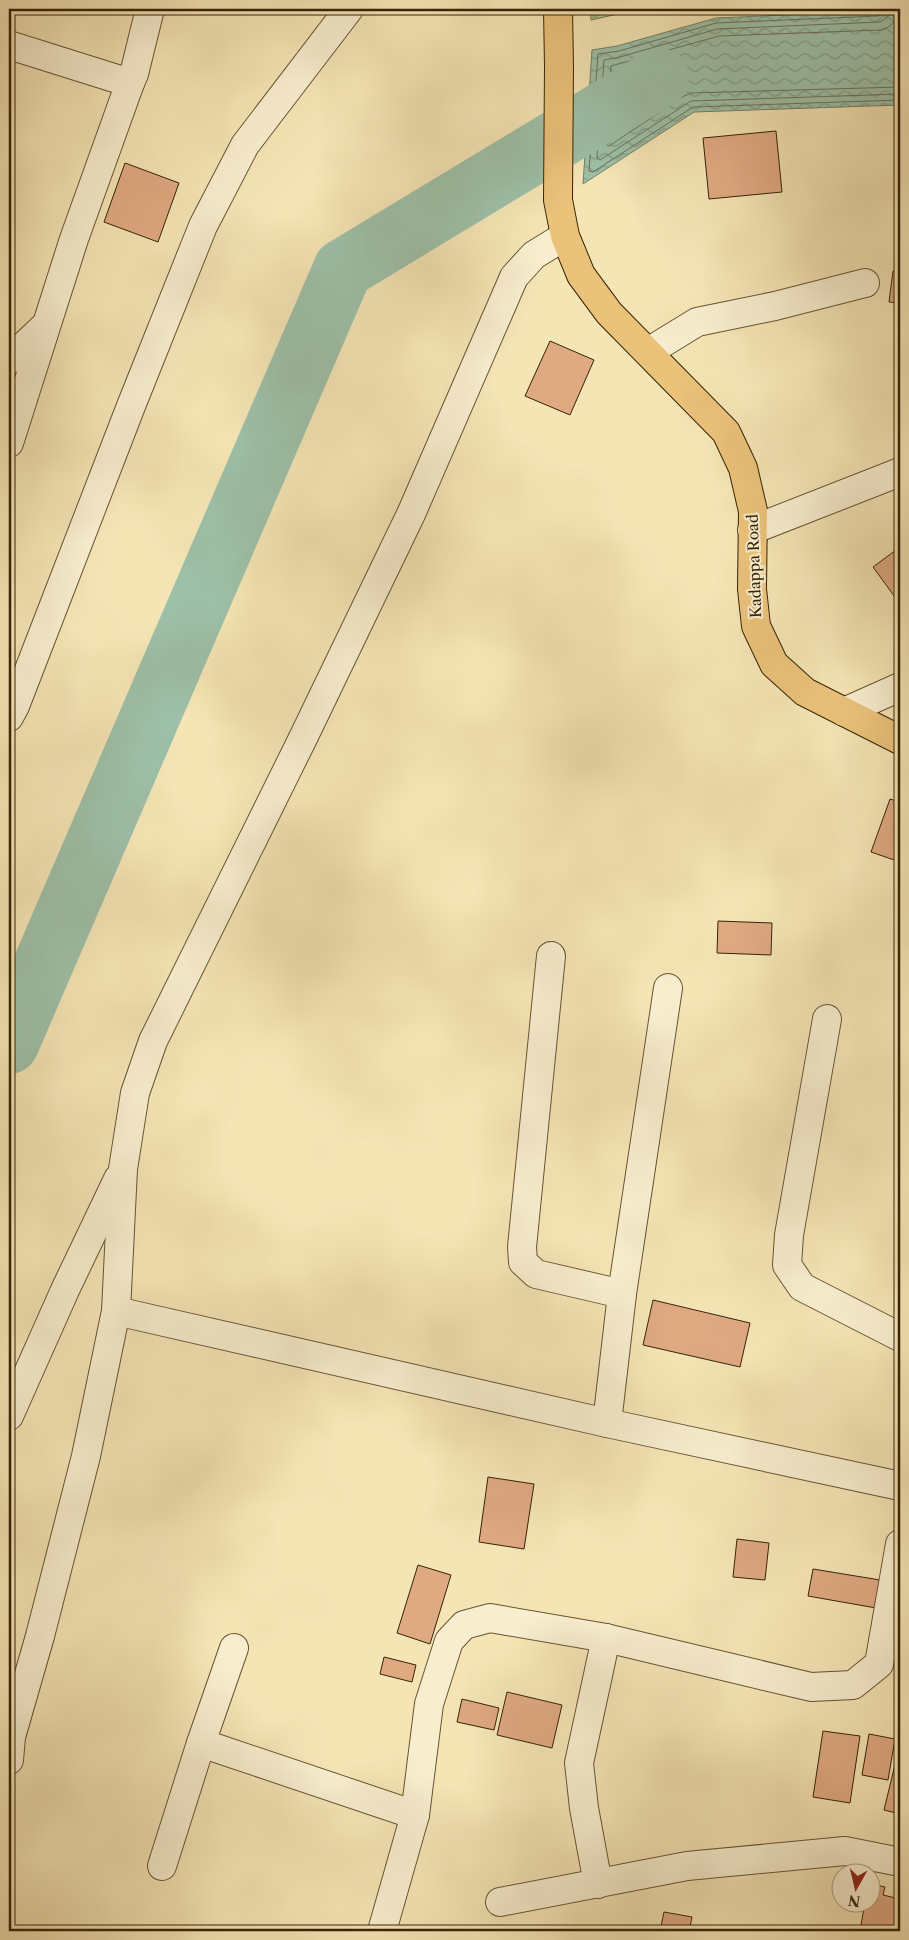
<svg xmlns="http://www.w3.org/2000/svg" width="909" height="1940" font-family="'Libre Caslon Text',serif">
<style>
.cemetery{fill:url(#cemetery-stones);stroke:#76744c}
.water{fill:url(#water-waves);stroke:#748167}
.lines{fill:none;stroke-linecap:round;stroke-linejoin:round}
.shore{stroke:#6a7257;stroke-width:1}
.river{stroke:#9dc0a8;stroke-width:60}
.building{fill:#dfa982;stroke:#362306}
.minor-casing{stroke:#665432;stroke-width:30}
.major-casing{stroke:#362306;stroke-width:30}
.minor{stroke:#f8eecf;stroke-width:28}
.major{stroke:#eac27a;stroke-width:28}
.labels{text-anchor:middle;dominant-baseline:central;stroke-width:4;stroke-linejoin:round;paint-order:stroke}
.street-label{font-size:15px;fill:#362306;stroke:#f8eecf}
</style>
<defs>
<pattern id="cemetery-stones" width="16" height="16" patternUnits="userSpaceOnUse" patternTransform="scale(1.25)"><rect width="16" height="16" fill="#b6c692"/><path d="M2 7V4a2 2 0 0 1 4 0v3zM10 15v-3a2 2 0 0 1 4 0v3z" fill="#9daa7c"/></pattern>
<pattern id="water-waves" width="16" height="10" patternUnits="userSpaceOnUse" patternTransform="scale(1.25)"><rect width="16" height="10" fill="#9dc0a8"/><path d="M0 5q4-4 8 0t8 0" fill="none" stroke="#819c87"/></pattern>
</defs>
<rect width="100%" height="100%" fill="#f5e5b5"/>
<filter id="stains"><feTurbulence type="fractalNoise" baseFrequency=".004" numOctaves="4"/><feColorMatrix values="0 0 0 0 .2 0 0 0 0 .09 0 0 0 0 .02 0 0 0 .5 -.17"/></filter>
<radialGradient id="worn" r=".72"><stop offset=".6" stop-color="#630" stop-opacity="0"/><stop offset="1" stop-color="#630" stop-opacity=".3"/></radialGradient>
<path class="cemetery" d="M590,9H640L591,20Z"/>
<path class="water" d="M900,10V105L694,112L583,184L592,50L617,46L716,18Z"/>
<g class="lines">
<g class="shore">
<path d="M884,9L883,14L878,16L716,23L619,51L598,54L589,171L593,172L693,107L900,100"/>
<path d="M890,9L888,17L880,22L717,29L620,57L604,60L597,158L600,160L691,101L900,94"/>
<path d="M898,9C897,20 892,27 881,30L719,36L611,66L605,144L609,146L684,96L691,93L900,87"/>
</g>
<path class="river" d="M9,1044L343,269L659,78"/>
</g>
<g class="building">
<path d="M776,131L782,192L709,199L703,138Z"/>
<path d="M125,163L179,183L158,242L104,222Z"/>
<path d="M893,271L900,272V303L889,302Z"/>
<path d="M550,341L594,360L570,415L525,396Z"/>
<path d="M896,550L900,556V604L873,567Z"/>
<path d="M890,799L900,802V862L871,852Z"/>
<path d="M718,921L772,923L771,955L717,953Z"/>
<path d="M653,1300L750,1323L740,1367L643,1345Z"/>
<path d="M488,1477L534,1484L524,1549L479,1542Z"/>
<path d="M737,1539L769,1543L765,1580L733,1577Z"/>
<path d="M418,1565L451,1575L430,1644L397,1633Z"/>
<path d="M813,1569L880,1580L876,1608L808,1596Z"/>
<path d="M384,1657L416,1665L412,1682L380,1674Z"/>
<path d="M507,1692L562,1705L552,1748L497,1735Z"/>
<path d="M462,1699L499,1708L494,1730L457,1722Z"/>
<path d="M823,1731L860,1736L850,1803L813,1797Z"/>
<path d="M869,1734L895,1739L888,1780L862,1775Z"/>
<path d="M900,1744V1814L884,1810Z"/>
<path d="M872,1884L885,1887L883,1895L900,1899V1931H860L865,1902H872Z"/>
<path d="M664,1912L692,1917L689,1931H660Z"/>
</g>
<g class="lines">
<g class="minor-casing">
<g id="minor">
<path d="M9,45L130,83L134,74L150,9"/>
<path d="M648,352L697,322L775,306L865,283"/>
<path d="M9,360L44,327"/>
<path d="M9,443L74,239L130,83"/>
<path d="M752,530L900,472"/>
<path d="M844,712L900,687"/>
<path d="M9,717L15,706L131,406L203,226L245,145L349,9"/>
<path d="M551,956L522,1247L523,1262L536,1274L622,1294"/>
<path d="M827,1019L789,1235L787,1265L802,1287L900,1337"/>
<path d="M116,1311L607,1423L900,1486"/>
<path d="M9,1416L65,1290L118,1179"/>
<path d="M607,1423L622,1294L668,988"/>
<path d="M201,1743L415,1815"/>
<path d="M9,1760L11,1737L40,1636L86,1456L116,1311L123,1169L135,1093L153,1041L304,736L411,514L514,277L534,255L565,236"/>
<path d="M162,1866L201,1743L234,1648"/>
<path d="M598,1884L584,1808L579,1763L606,1638"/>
<path d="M500,1902L687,1866L845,1851L900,1862"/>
<path d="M382,1931L415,1815L429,1704L449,1641L464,1625L490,1618L606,1638L811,1687L853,1685L879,1664L900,1544"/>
</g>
</g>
<g class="major-casing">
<path id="major" d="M558,9L559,66L558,200L565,236L581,275L609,313L726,432L743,468L753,511L752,589L756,626L774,664L805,692L900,740"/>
</g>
<use href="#minor" class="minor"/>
<use href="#major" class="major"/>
</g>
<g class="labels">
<g class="street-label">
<text transform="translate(754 566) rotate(-92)">Kadappa Road</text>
</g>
</g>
<rect width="909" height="1940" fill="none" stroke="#f5e5b5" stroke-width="30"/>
<rect x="10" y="10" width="889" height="1920" fill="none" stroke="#362306" stroke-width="2.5"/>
<rect x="15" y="15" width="879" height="1910" fill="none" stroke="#362306"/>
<g transform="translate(856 1888) rotate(188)"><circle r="24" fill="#f8eecf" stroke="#aa9d7f"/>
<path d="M0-4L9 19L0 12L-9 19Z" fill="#8f2418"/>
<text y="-8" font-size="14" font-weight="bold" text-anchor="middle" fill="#362306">N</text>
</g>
<rect width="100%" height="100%" filter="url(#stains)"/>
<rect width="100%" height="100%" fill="url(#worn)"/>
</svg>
